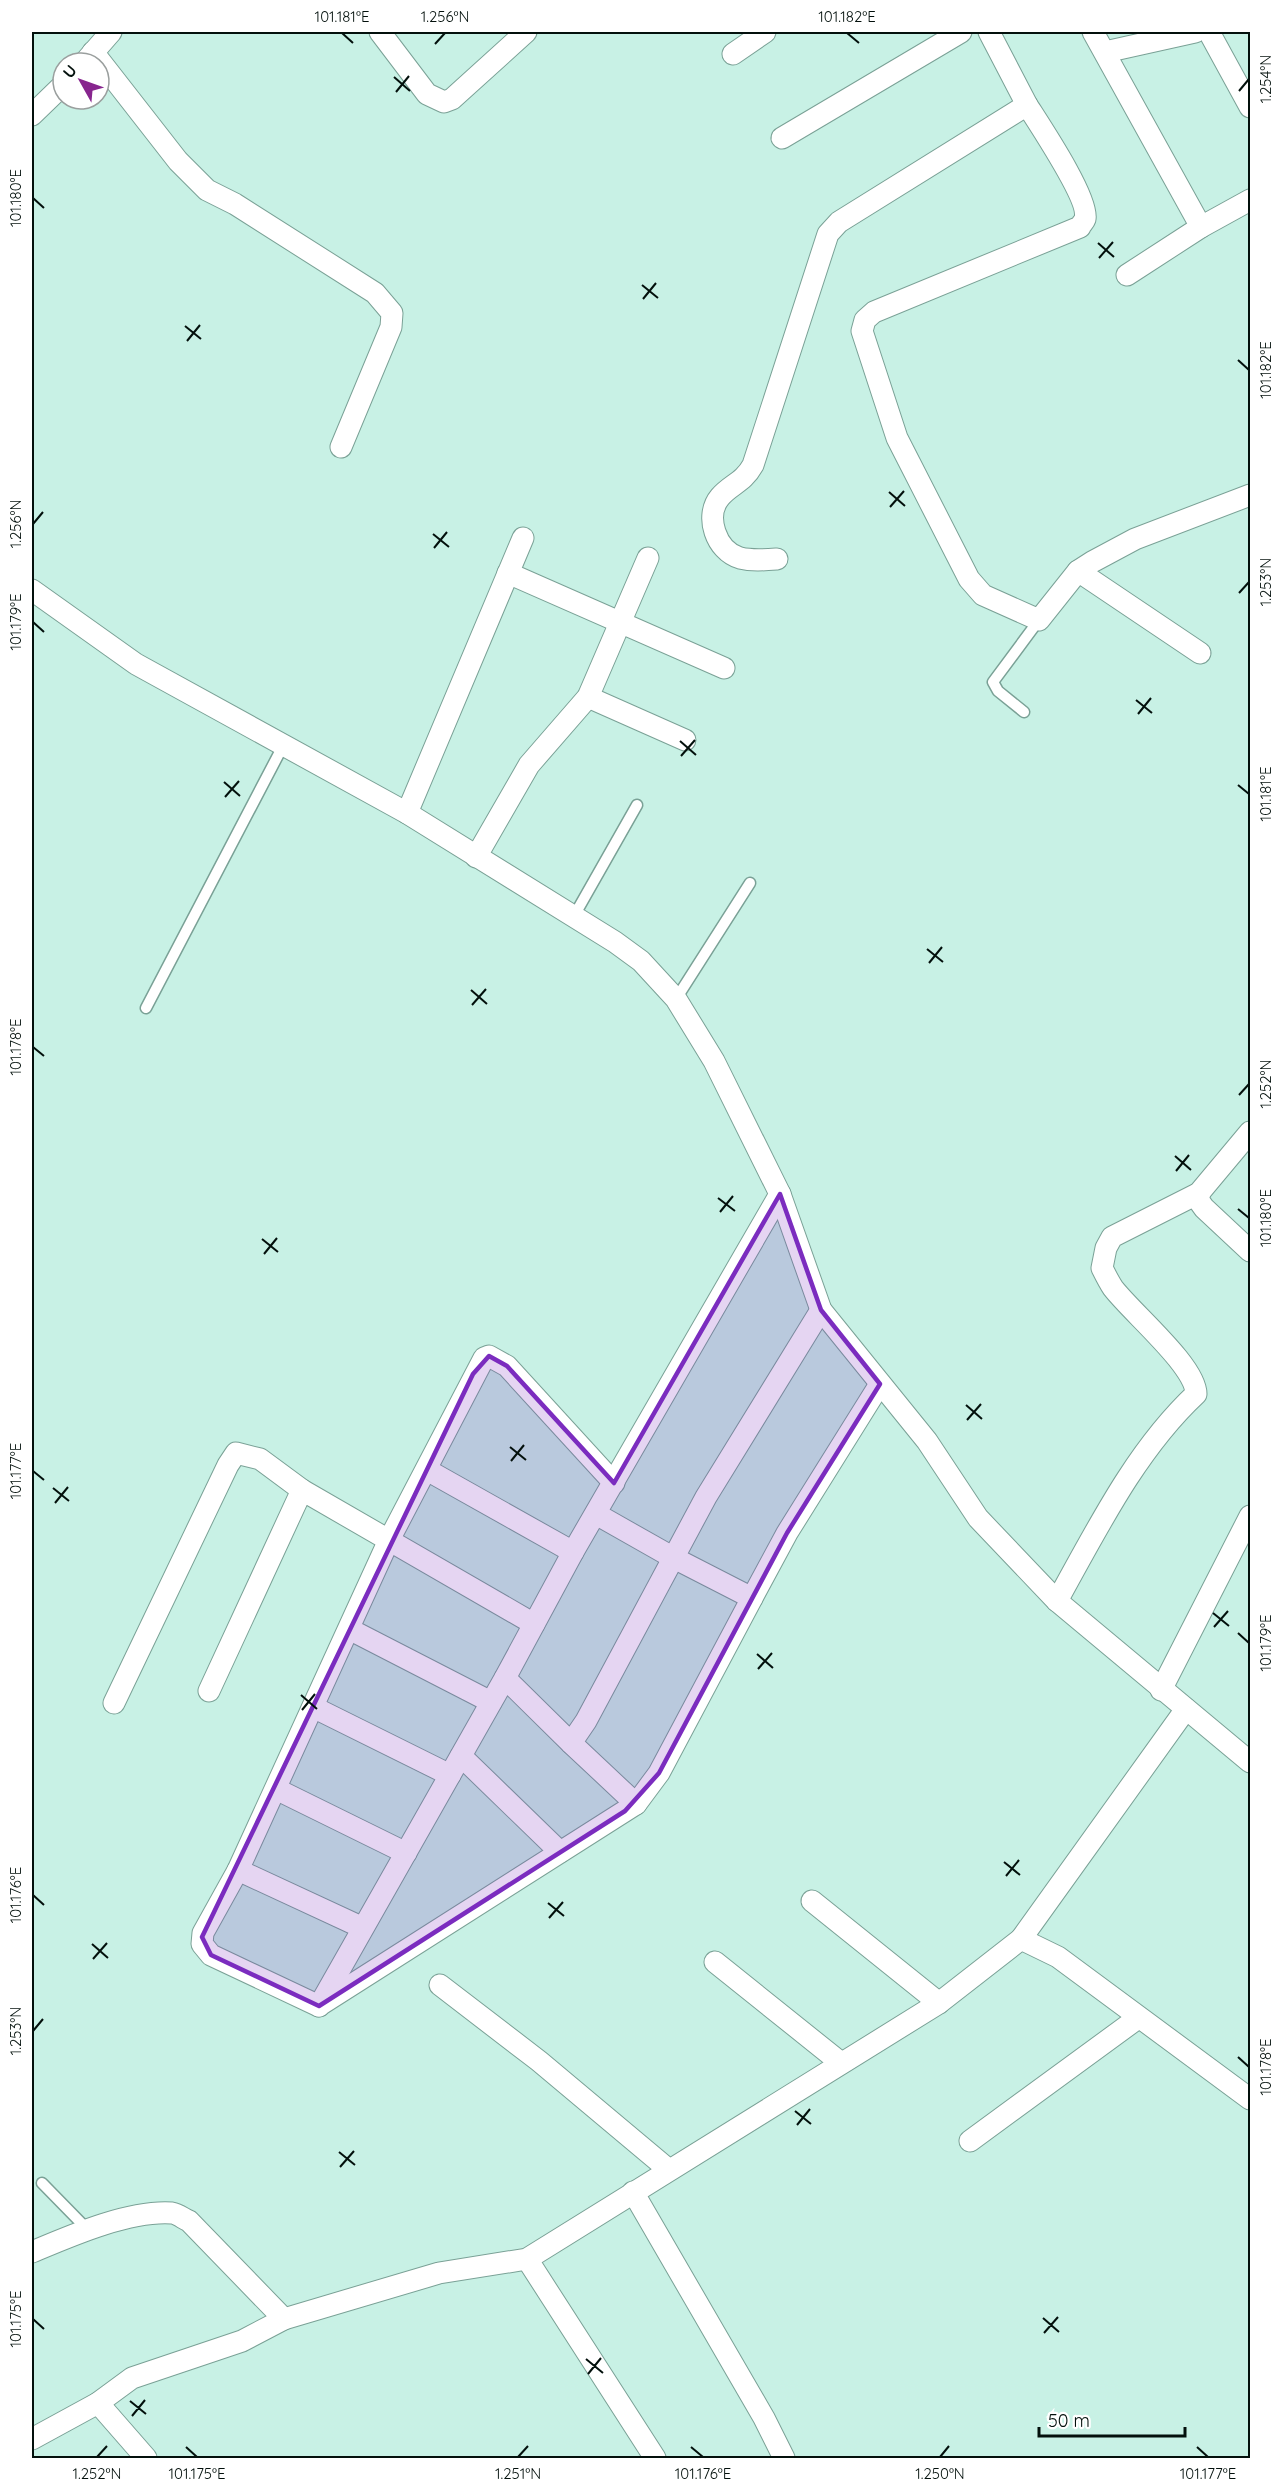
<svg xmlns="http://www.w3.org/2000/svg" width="1282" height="2490" font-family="Quicksand,sans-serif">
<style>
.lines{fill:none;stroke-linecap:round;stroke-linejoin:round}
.lane-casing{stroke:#7aa196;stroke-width:13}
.street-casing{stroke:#7aa196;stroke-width:23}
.lane{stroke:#fff;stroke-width:10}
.street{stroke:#fff;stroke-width:21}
.marked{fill:#7b2cbf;fill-opacity:0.2;stroke:#7b2cbf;stroke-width:4.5;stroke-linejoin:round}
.ticks{fill:none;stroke:#03100c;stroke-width:2}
.neatline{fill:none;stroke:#03100c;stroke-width:2}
.ticks-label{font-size:15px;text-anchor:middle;fill:#03100c}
</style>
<rect width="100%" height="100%" fill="#c8f1e5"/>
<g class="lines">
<g class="lane-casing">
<g id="lane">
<path d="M1024,712L998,691L993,682L1039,620"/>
<path d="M574,916L637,805"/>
<path d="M676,999L750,883"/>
<path d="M146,1008L284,744"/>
<path d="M42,2183L87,2229"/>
</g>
</g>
<g class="street-casing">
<g id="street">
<path d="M380,32L427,94L444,102L452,99L526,32"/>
<path d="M1093,32L1201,227L1250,200"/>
<path d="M1209,32L1250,107"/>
<path d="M93,52L178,161L207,190L235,204L375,293L392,313L391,327L341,447"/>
<path d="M1105,52L1195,32"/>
<path d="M733,54L765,32"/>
<path d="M84,63L111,32"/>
<path d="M1027,105C1039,124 1090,200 1085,219C1084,222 1081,224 1080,227L874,312L865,320L862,331L897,438L969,579L983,595L1039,620L1078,571L1092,562L1135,539L1250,495"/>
<path d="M32,115L63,85"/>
<path d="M782,138L961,32"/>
<path d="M1127,275L1201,227"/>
<path d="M777,559C764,560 752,561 740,558C716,551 704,516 720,497C731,484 743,483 753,465L828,234L839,222L1027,105L989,32"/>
<path d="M1078,571L1200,653"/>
<path d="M508,573L724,668"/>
<path d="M32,590L136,664L407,813L615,942L641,961L676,999L714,1061L780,1194L821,1310L927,1441L978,1518L1057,1601L1250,1762"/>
<path d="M588,697L685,740"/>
<path d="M407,813L523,538"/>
<path d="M476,857L529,765L588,697L648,558"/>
<path d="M1199,1193V1201L1204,1208L1250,1251"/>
<path d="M427,1470L573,1552"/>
<path d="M596,1514L672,1557L752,1598L787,1533L880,1384"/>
<path d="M1057,1601C1097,1529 1136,1450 1196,1394C1196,1366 1132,1313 1113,1288C1109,1282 1105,1274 1102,1268L1106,1248L1112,1237L1199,1193L1250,1132"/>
<path d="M349,1629L491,1702"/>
<path d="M505,1678L571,1743L586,1721L706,1497L821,1310"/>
<path d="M1161,1690L1250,1516"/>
<path d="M209,1691L302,1490L534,1624"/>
<path d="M114,1703L228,1465L236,1453L260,1459L302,1490"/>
<path d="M313,1707L450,1775"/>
<path d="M571,1743L636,1804"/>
<path d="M461,1756L560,1852"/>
<path d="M276,1789L406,1853"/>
<path d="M238,1870L361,1927"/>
<path d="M812,1901L939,2003"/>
<path d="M1021,1939L1186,1709"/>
<path d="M715,1962L841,2063"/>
<path d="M440,1985L539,2061L669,2170"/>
<path d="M320,2005L636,1804L659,1773L752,1598"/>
<path d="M319,2006L211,1955L202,1944L203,1933L238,1870L389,1540L484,1358L489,1356L507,1366L614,1483"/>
<path d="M319,2006L505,1678L573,1552L780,1194"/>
<path d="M970,2141L1138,2018"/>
<path d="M633,2192L764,2418L784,2458"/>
<path d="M32,2252C70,2236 129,2210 172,2213C178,2214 184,2219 189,2221L284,2319"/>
<path d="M527,2259L655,2458"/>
<path d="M98,2403L146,2458"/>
<path d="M32,2439L98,2403L132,2378L242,2341L284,2319L439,2273L527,2259L939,2003L1021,1939L1058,1957L1250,2099"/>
</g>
</g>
<use href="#lane" class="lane"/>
<use href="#street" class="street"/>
</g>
<path class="marked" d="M780,1194L821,1310L880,1384L787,1533L659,1773L625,1811L319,2006L211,1955L202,1937L473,1374L489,1356L507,1366L614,1483Z"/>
<path class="ticks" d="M342,33L353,43M847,33L859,43M435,44L445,33M394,77L410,91M1239,91L1249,79M396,92L409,76M33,198L44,208M1098,243L1114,257M1099,258L1113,242M642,285L658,298M643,299L656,283M185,326L201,339M187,341L200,325M1238,360L1249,370M889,492L905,506M890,507L904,491M33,524L43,512M433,534L449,547M434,548L447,532M1239,593L1249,582M33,622L44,632M1136,700L1152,713M1138,714L1151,698M680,741L696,755M681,756L695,740M224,782L240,796M1238,785L1249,794M225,797L239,781M927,949L943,962M929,963L942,947M471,990L487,1004M472,1005L486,989M33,1047L44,1056M1239,1095L1249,1084M1175,1156L1191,1170M1176,1171L1189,1155M718,1198L735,1211M1238,1209L1249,1218M720,1212L733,1196M262,1239L278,1252M264,1254L277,1238M966,1405L982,1419M967,1420L981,1404M510,1447L526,1460M511,1461L524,1445M33,1471L44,1480M53,1488L69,1501M55,1503L68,1487M1213,1613L1229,1626M1214,1627L1228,1611M1238,1633L1249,1643M757,1654L773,1668M758,1669L772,1653M301,1695L317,1709M302,1710L315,1694M1004,1862L1020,1875M1006,1876L1019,1860M33,1895L44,1905M548,1903L564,1916M549,1918L563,1902M92,1944L108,1958M93,1959L107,1943M33,2031L43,2019M1238,2057L1249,2067M795,2111L811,2124M797,2125L810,2109M339,2152L355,2165M340,2167L354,2151M1043,2318L1059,2332M33,2319L44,2329M1044,2333L1058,2317M586,2359L603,2373M588,2374L601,2358M130,2401L146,2414M132,2416L145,2400M186,2447L197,2457M691,2447L703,2457M1197,2447L1208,2457M97,2457L107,2446M518,2457L528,2446M940,2457L949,2446"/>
<rect width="1282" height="2490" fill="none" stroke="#ffffff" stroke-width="66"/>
<g transform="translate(81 81) rotate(310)"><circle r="28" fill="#ffffff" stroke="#9a9f9e" stroke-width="1.5"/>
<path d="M0-4.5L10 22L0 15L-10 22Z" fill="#87258e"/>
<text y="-9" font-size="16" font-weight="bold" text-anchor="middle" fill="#03100c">U</text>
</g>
<path d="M1039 2427v9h146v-9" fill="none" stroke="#03100c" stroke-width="3"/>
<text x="1048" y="2427" font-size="18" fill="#03100c" stroke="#ffffff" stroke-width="4.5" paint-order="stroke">50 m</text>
<rect x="33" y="33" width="1216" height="2424" class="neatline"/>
<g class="ticks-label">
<text x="342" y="22">101.181°E</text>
<text x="445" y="22">1.256°N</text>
<text x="847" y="22">101.182°E</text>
<text transform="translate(1266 79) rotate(-90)" y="5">1.254°N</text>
<text transform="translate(16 198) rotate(-90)" y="5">101.180°E</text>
<text transform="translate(1266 370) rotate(-90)" y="5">101.182°E</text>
<text transform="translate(16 524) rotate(-90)" y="5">1.256°N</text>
<text transform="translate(1266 582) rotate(-90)" y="5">1.253°N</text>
<text transform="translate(16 622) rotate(-90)" y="5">101.179°E</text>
<text transform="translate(1266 794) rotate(-90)" y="5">101.181°E</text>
<text transform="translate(16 1047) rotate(-90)" y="5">101.178°E</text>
<text transform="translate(1266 1084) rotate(-90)" y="5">1.252°N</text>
<text transform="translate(1266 1218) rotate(-90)" y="5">101.180°E</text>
<text transform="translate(16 1471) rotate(-90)" y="5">101.177°E</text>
<text transform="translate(1266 1643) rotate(-90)" y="5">101.179°E</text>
<text transform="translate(16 1895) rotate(-90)" y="5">101.176°E</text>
<text transform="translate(16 2031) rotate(-90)" y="5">1.253°N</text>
<text transform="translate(1266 2067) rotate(-90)" y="5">101.178°E</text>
<text transform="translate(16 2319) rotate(-90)" y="5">101.175°E</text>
<text x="97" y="2479">1.252°N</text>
<text x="197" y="2479">101.175°E</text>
<text x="518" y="2479">1.251°N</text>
<text x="703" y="2479">101.176°E</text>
<text x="940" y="2479">1.250°N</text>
<text x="1208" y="2479">101.177°E</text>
</g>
</svg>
